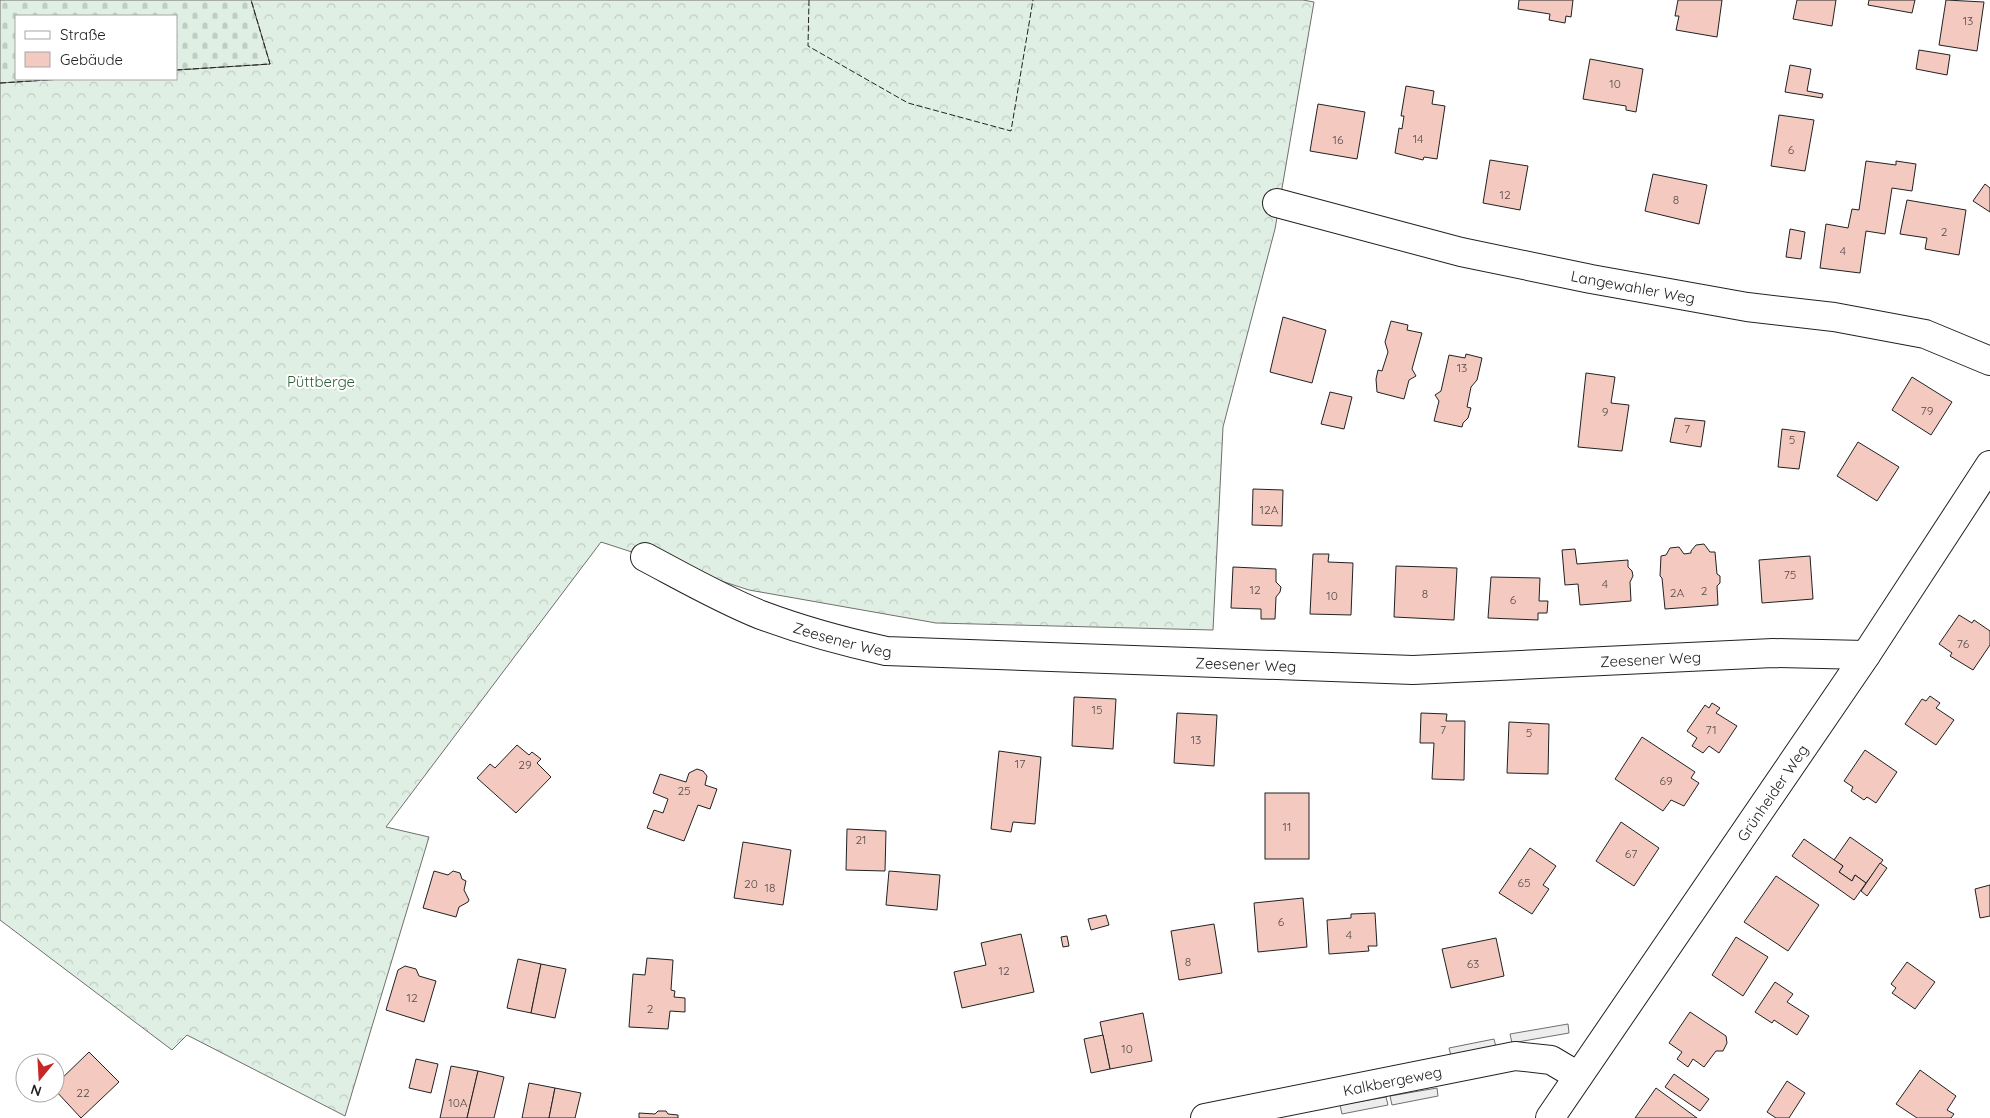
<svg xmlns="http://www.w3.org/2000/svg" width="1990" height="1118" font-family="Quicksand,sans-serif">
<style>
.forest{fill:url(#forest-crowns);stroke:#6f6f6f}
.cemetery{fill:url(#cemetery-stones);stroke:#6f6f6f}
.parking{fill:#ededed;stroke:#6f6f6f}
.building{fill:#f3c9c0;stroke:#222}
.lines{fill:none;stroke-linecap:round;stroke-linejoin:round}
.minor-casing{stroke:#222;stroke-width:30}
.minor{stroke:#fff;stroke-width:28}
.fence{stroke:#222;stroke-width:1;stroke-dasharray:6 2.5;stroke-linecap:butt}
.labels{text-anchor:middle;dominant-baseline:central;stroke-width:4;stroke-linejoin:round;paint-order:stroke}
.number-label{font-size:12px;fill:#564c4a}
.street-label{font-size:15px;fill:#222;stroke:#fff}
.park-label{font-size:15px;fill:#2f5e38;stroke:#fff}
</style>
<defs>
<pattern id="forest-crowns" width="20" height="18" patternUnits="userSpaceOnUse" patternTransform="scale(1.25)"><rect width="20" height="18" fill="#e0efe3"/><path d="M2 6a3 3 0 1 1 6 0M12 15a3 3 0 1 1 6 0" fill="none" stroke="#c0cdc2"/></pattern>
<pattern id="cemetery-stones" width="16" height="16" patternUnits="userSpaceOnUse" patternTransform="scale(1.25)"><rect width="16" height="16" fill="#e0efe3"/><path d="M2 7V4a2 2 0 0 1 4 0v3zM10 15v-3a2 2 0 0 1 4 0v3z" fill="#c0cdc2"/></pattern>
</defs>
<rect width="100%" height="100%" fill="#fff"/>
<path class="forest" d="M251,0H1303L1314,2L1275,229L1223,427L1213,630L936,623L749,590L601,542L386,827L429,837L345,1116L187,1035L172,1050L0,920V83L62,79H176V70L270,64Z"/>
<path class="cemetery" d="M0,0H251L270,64L176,70V16H16V79H62L0,83Z"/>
<g class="parking">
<path d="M1568,1024L1569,1033L1512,1043L1510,1034Z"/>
<path d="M1494,1039L1496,1047L1451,1056L1449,1048Z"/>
<path d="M1437,1088L1438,1096L1392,1105L1390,1096Z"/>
<path d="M1386,1097L1388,1105L1342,1114L1340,1105Z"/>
</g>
<g class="building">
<path d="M1519,0H1573L1571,17L1566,16L1565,23L1549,20L1550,14L1518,9Z"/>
<path d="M1678,0H1722L1717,37L1676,30L1679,16H1675Z"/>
<path d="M1797,0H1836L1832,26L1793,19Z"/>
<path d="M1869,0H1915L1912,13L1868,5Z"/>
<path d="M1946,0L1984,2L1977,51L1939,45Z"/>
<path d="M1919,50L1950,55L1947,75L1916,69Z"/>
<path d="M1590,59L1643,69L1636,112L1626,110V106L1583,99Z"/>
<path d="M1790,65L1811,69L1807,91L1823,94L1822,98L1785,92Z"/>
<path d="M1406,86L1434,91L1432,104L1445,106L1437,159L1424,157L1423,160L1395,153L1399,128L1402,129L1404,116H1401Z"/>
<path d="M1318,104L1365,112L1357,159L1310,151Z"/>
<path d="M1779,115L1814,120L1805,171L1771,166Z"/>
<path d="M1490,160L1528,166L1520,210L1483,203Z"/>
<path d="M1866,161L1896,165V161L1916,164L1912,191L1892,188L1885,234L1866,231L1860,273L1820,268L1826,224L1848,228L1852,209L1859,210Z"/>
<path d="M1653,174L1707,185L1699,224L1645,211Z"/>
<path d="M1985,184L1990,188V212L1973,201Z"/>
<path d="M1907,200L1966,210L1959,255L1925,249L1927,238L1900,234Z"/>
<path d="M1790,229L1805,232L1801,259L1786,257Z"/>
<path d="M1283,317L1326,330L1312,383L1270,372Z"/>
<path d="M1391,321L1408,325L1407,330L1422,333L1412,369L1416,376L1409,380L1404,399L1377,392L1376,379L1378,370L1382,371L1388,352L1385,342Z"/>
<path d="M1466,354L1482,358L1477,380L1471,387L1467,407L1471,408L1468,418L1463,423L1462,427L1434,421L1439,401L1435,395L1441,391L1449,355L1465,358Z"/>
<path d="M1586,373L1615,377L1611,403L1629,405L1622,451L1578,447Z"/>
<path d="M1912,377L1952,402L1931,435L1892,410Z"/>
<path d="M1330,392L1352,397L1344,429L1321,424Z"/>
<path d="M1675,418L1705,421L1701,447L1670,442Z"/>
<path d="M1782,429L1805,432L1799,469L1778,467Z"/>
<path d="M1858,442L1899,467L1877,501L1837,476Z"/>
<path d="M1253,489L1283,490L1282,526L1252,525Z"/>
<path d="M1704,544L1710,552H1715L1717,574L1720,576V583L1717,586L1718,605L1665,609L1662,578L1660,576L1661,556L1666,555L1670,548L1679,547L1684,554L1691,553V551L1696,545Z"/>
<path d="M1575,549L1577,564L1628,560V567L1632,571L1633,576L1630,582L1631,601L1580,605L1578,584L1565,585L1562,550Z"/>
<path d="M1313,554H1329L1328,562L1353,563L1351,615L1310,614Z"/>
<path d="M1810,556L1813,599L1762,603L1759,560Z"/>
<path d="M1396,566L1457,568L1454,620L1394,617Z"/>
<path d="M1233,567L1276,569V582L1281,587L1280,592L1276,597L1275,619H1261V609L1231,608Z"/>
<path d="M1491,577L1540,578L1539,601H1548L1547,613H1538V620L1488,618Z"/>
<path d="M1959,615L1972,623L1974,620L1990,631V645L1973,670L1950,656L1952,653L1939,644Z"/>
<path d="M1930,696L1940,703L1936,708L1954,720L1936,745L1905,724L1922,699L1926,701Z"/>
<path d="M1074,697L1116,699L1113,749L1072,746Z"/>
<path d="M1712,703L1720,708L1716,713L1737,726L1719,753L1709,746L1703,753L1692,746L1697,738L1687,731L1705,705L1709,708Z"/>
<path d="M1177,713L1217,715L1214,766L1174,763Z"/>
<path d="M1421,713L1447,714L1446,721H1465L1464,780L1432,779L1434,743H1420Z"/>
<path d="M1509,722L1549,724L1548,774L1507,773Z"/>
<path d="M1642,737L1695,772L1691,778L1699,783L1684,806L1671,800L1663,811L1615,779Z"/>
<path d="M517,745L529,755L532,752L541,759L537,763L551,777L516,813L477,778L490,764L495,768Z"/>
<path d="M1865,750L1897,772L1876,803L1867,797L1864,800L1851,791L1853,787L1844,781Z"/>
<path d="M999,751L1041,757L1035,824L1013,822L1011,832L991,829Z"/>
<path d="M697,769L703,771L707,776L705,785L717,789L710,809L698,805L684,841L647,828L654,810L663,813L668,799L653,793L660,774L686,782L689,773Z"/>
<rect x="1265" y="793" width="44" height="66"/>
<path d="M1621,822L1659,848L1634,886L1596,861Z"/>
<path d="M847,829L886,831L885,871L846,870Z"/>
<path d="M1850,837L1883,860L1866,883L1855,875L1852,881L1839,872L1843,866L1834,860Z"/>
<path d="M1804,839L1843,866L1839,872L1852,881L1855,875L1866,883L1854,900L1792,856Z"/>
<path d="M743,842L791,850L783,905L734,898Z"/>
<path d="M1530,848L1556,866L1543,885L1549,889L1532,914L1499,893Z"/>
<path d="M1880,863L1887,868L1867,896L1861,891Z"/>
<path d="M434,871L448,875L453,871L460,873L462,879L466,881L464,890L469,900L468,902L459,907L456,917L423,908Z"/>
<path d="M889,871L940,875L937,910L886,905Z"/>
<path d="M1776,876L1819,905L1788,951L1744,922Z"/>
<path d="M1990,885V916L1980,918L1975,889Z"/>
<path d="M1303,898L1307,947L1258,952L1254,903Z"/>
<path d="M1375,913L1377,946H1368L1369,951L1329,954L1327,920L1351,918V914Z"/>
<path d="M1106,915L1109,925L1091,930L1088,919Z"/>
<path d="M1214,924L1222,973L1179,980L1171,931Z"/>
<path d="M1021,934L1034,992L962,1008L954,972L986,965L981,943Z"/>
<path d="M1067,936L1069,946L1063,947L1061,937Z"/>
<path d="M1736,937L1768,957L1743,996L1712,975Z"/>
<path d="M1496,938L1504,976L1451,988L1442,949Z"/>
<path d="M647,958L673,960L671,990L675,991L674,997L685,998V1012L670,1011L668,1029L629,1027L633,974L645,975Z"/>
<path d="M518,959L541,964L531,1013L507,1008Z"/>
<path d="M1907,962L1935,982L1915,1009L1892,993L1896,988L1891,984Z"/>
<path d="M541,964L566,969L555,1018L531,1013Z"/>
<path d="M405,966L416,969L419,976L436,981L424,1022L386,1010L398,970Z"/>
<path d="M1775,982L1793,994L1787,1002L1809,1016L1797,1035L1774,1020L1772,1023L1755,1012Z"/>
<path d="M1690,1012L1726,1036L1727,1043L1723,1051H1716L1704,1067L1693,1059L1688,1067L1677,1059L1682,1052L1669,1043Z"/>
<path d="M1143,1013L1152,1061L1110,1069L1100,1022Z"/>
<path d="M1103,1035L1110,1069L1091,1073L1084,1039Z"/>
<path d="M89,1052L119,1082L81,1118L55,1090V1085Z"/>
<path d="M416,1059L438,1064L431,1093L409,1088Z"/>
<path d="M451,1066L478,1071L467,1118H440Z"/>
<path d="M1920,1070L1956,1096L1947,1110L1954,1114L1951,1118H1917L1896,1104Z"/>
<path d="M478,1071L504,1077L494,1118H467Z"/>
<path d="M1674,1074L1709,1099L1700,1111L1665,1087Z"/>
<path d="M1787,1081L1805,1093L1789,1118H1776L1767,1112Z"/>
<path d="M529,1083L555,1088L549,1118H522Z"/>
<path d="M555,1088L581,1093L575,1118H549Z"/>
<path d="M1656,1088L1697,1118H1635Z"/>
<path d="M658,1111H666L668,1114L678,1115V1118H639V1113L655,1114Z"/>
</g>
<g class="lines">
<g class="minor-casing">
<g id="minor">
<path id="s1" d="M1277,203L1461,252L1591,279L1747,307L1834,317L1925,334L1990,361"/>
<path id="s2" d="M645,557C683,577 721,599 761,615C801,630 845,642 886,651L1413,670L1773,653L1866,655"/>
<path id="s3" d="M1205,1118L1515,1056L1551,1060L1578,1076"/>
<path id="s4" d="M1550,1118L1866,655L1990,465"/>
</g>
</g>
<use href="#minor" class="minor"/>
<g class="fence">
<path d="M809,0L808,46L908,103L1011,131L1033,0"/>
<path d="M176,70L270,64L251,0"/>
<path d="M0,83L62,79"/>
</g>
</g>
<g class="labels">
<g class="number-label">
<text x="1968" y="20">13</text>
<text x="1615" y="83">10</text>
<text x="1418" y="138">14</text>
<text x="1338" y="139">16</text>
<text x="1791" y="149">6</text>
<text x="1505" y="194">12</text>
<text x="1676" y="199">8</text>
<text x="1944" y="231">2</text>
<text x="1843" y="250">4</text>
<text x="1462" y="367">13</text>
<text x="1927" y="410">79</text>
<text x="1605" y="411">9</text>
<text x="1687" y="428">7</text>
<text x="1792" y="439">5</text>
<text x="1269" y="509">12A</text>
<text x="1790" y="574">75</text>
<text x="1605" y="583">4</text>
<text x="1255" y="589">12</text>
<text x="1704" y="590">2</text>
<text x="1677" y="592">2A</text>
<text x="1425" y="593">8</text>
<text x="1332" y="595">10</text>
<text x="1513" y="599">6</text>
<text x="1963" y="643">76</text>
<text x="1097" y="709">15</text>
<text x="1443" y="729">7</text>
<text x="1711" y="729">71</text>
<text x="1529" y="732">5</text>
<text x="1196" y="739">13</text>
<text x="1020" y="763">17</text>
<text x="525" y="764">29</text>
<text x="1666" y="780">69</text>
<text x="684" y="790">25</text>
<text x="1287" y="826">11</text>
<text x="861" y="839">21</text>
<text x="1631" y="853">67</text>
<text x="1524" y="882">65</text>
<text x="751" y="883">20</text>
<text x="770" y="887">18</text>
<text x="1281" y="921">6</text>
<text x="1349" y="934">4</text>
<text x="1188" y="961">8</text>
<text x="1473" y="963">63</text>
<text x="1004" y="970">12</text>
<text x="412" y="997">12</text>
<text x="650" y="1008">2</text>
<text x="1127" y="1048">10</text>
<text x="83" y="1092">22</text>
<text x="458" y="1102">10A</text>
</g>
<g class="street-label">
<text stroke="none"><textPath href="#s1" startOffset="366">Langewahler Weg</textPath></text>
<text stroke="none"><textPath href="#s2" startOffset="215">Zeesener Weg</textPath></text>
<text stroke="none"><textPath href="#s2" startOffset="1025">Zeesener Weg</textPath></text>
<text stroke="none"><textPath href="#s2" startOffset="620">Zeesener Weg</textPath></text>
<text stroke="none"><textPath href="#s4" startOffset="394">Grünheider Weg</textPath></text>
<text stroke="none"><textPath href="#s3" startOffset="191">Kalkbergeweg</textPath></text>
</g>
<g class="park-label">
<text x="321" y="381">Püttberge</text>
</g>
</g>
<rect x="15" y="15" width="162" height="65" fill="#ffffff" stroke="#a7a7a7"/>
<rect x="25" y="31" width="25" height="8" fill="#ffffff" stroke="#a7a7a7"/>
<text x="60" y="40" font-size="15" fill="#222222">Straße</text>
<rect x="25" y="52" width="25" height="15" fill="#f3c9c0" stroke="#a7a7a7"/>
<text x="60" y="65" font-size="15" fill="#222222">Gebäude</text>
<g transform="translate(40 1078) rotate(198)"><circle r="24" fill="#ffffff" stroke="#a7a7a7"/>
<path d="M0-4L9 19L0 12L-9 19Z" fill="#c62828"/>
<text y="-8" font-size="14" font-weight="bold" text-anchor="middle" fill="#222222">N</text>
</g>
</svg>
